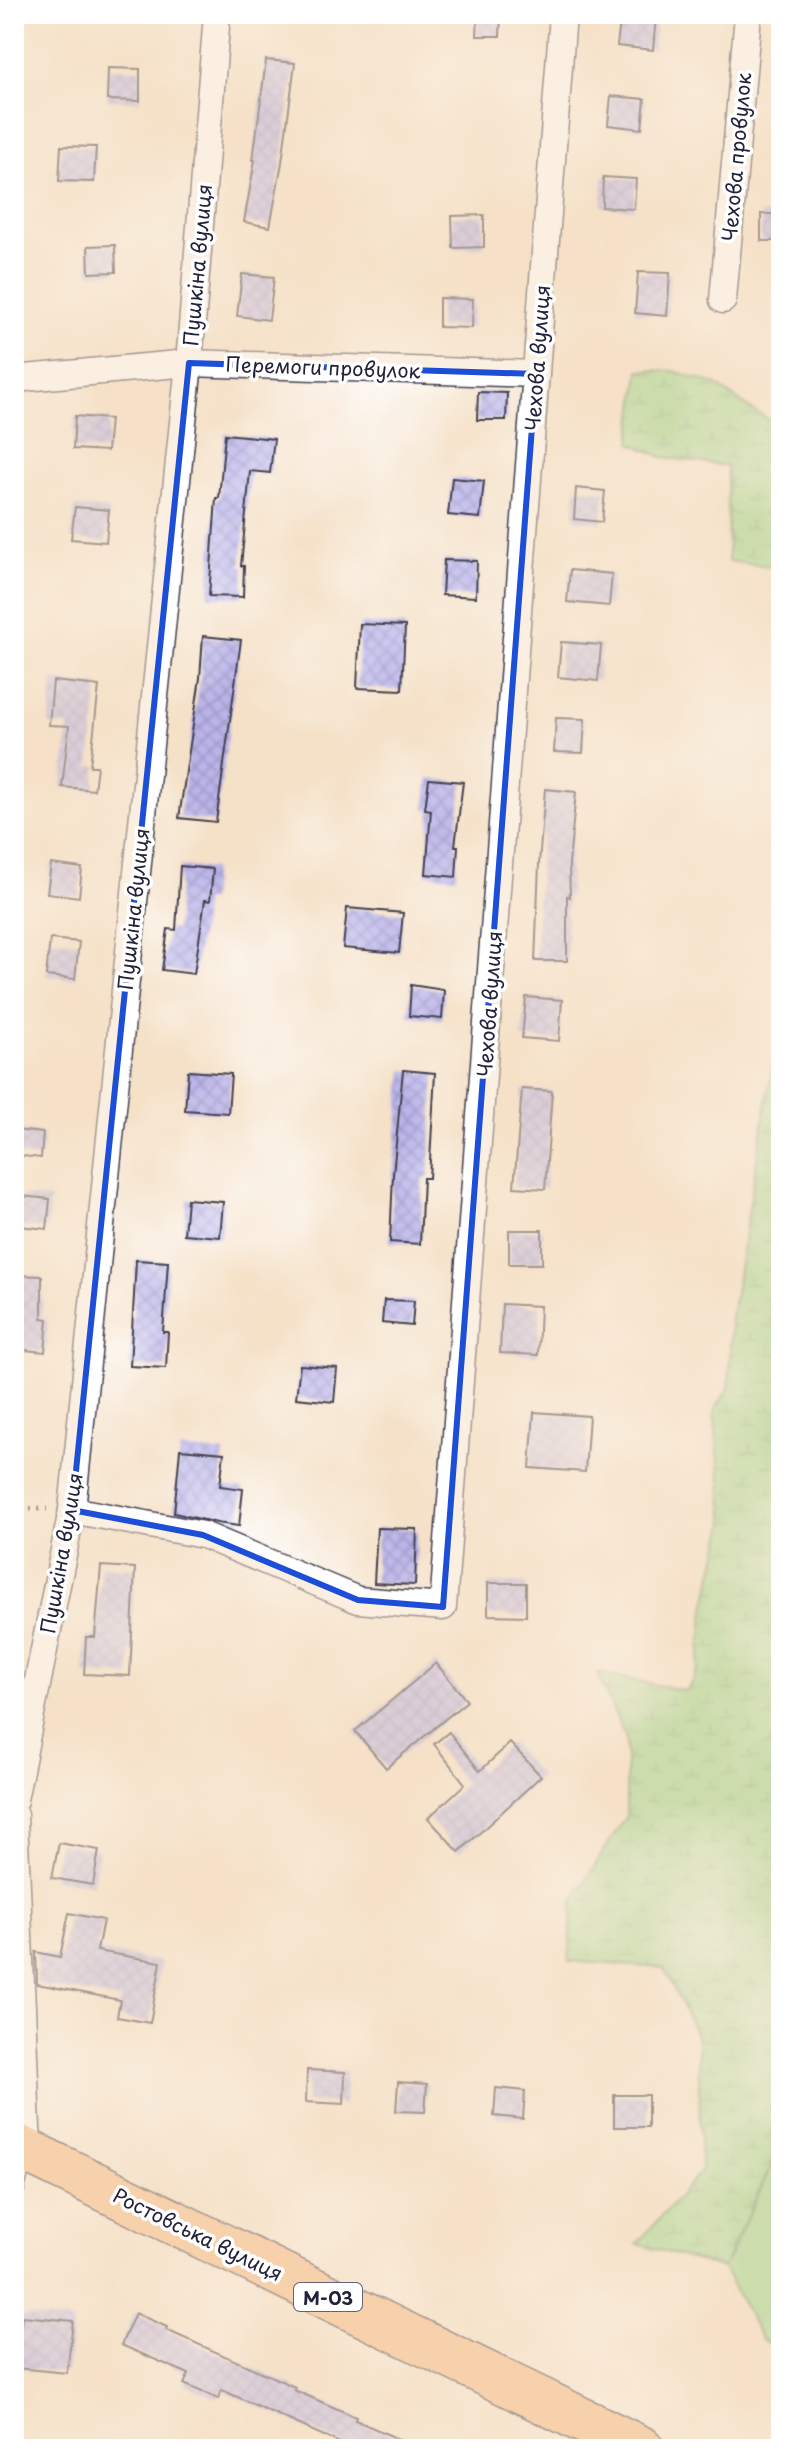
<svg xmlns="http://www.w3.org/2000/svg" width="795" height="2463" font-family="'Playpen Sans',sans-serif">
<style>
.grass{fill:#9ad68b;stroke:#5e7c63;stroke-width:2}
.wetland{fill:url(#wetland-marsh);stroke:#5e7c63;stroke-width:2}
.building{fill:url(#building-cross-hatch)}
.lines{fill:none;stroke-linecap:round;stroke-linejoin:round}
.service-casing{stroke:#423f50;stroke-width:15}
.minor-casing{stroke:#423f50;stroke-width:29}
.trunk-casing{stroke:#423f50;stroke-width:47}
.path{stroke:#423f50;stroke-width:5;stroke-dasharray:2 6;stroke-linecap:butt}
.service{stroke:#fff;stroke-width:12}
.minor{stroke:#fff;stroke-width:26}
.trunk{stroke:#f8bd89;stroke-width:44}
.marked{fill:none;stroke:#1d4ed8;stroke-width:6;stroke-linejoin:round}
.labels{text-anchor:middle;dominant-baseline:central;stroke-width:7;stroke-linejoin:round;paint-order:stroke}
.shield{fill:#fff;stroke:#646476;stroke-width:2}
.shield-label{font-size:18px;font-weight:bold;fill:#22223b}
.street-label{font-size:20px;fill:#22223b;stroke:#fff}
</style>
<defs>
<pattern id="wetland-marsh" width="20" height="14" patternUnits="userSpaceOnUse" patternTransform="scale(2)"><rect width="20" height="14" fill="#9ad68b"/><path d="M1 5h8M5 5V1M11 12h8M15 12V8" fill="none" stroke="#84b779"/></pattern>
<pattern id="building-cross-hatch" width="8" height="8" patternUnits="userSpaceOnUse" patternTransform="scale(2)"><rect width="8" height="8" fill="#bab4e9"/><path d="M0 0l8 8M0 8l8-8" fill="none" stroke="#a09ac9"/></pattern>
</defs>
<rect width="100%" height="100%" fill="#fff"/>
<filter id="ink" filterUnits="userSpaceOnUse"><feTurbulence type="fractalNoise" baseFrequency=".0125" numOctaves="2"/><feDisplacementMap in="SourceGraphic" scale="16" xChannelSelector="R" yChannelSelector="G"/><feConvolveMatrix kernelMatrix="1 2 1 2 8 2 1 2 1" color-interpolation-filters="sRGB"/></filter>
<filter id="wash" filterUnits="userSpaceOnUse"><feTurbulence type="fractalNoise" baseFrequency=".006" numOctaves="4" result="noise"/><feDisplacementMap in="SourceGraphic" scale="32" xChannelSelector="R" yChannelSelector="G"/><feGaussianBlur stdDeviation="1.8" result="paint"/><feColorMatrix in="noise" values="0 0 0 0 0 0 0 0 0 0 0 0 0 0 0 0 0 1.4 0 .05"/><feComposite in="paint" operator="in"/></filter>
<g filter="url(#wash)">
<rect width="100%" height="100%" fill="#f5e1c8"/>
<path class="grass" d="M781,2145V2349L762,2340L723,2268Z"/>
<g class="wetland">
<path d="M639,370L674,371L715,384L755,412L781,425V568L728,561L727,466L662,457L631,443Z"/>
<path d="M781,1016V2145L723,2268L637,2244L701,2171L698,2039L664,1968L569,1961L573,1900L626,1816V1739L597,1673L687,1691L698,1669L705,1608L725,1523L714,1411L729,1388L731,1317Z"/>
</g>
<g id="blocks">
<g class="building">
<path d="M478,14H501L500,36H477Z"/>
<path d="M621,14L656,16L653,50L617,46Z"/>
<path d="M266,60L295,63L282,162L270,227L244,222L255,160H253Z"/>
<path d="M108,68L140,69V101L107,100Z"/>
<path d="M611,96L645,99L642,129L608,125Z"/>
<path d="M61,146L96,147L94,182L59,181Z"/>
<path d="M603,177L636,179L634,209L602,207Z"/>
<rect x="761" y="214" width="20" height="27"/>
<path d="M484,215V247L453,248L452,216Z"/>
<path d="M115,245L116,272L89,273L88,246Z"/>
<path d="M638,272L670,273L667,316L635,313Z"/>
<path d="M242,274L274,277L269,320L237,316Z"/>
<path d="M439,298L473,299L472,328L439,327Z"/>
<path d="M478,392L507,393L506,420H477Z"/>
<path d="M75,416L110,419L107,451L73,449Z"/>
<path d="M225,434L274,439L270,473L250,471L241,566H244L243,597L209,596L216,498H219Z"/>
<path d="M452,478L484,481L480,518L448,515Z"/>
<path d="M576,488L605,491L602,522L574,519Z"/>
<path d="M75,507L109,510L106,542L71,539Z"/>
<path d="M444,560L477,561L476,597L442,595Z"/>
<path d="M570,570L612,574L609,606L567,602Z"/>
<path d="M360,624L405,626L402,690L357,688Z"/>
<path d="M203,636L241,640L216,822L179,818L200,678Z"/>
<path d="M561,642L601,645L598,681L558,677Z"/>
<path d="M53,681L99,686L90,766H97L94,790L62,787L69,726L49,725Z"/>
<path d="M556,718L585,719L583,753L554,752Z"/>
<path d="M429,779L463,782L455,846H458L456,877L426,874L431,810L425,809Z"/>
<path d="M545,789L576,792L569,864L570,897L567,896V961H535L539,864Z"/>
<path d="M51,864L82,868L79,897L47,893Z"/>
<path d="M180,866L213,869L210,901L205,900L194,974L162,970L168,929L176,930Z"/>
<path d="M347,908L403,913L399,953L343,948Z"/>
<path d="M50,939L79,942L75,979L46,976Z"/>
<path d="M411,985L444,990L442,1019L409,1016Z"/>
<path d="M526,997L562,1000L559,1041L522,1038Z"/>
<path d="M403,1070L435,1073L429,1178H423L420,1244L390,1242L393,1175Z"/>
<path d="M188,1071L231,1074L228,1113L185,1110Z"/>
<path d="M522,1089L552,1091L545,1189L514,1187Z"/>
<path d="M14,1130L43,1133L41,1158L14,1155Z"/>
<path d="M21,1196L50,1199L47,1229L19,1226Z"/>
<path d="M187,1199L223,1202L220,1237L184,1234Z"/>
<rect x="509" y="1230" width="33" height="34"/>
<path d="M136,1260L168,1262L163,1332H168L166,1368L130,1366Z"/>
<path d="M14,1275L42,1276V1318L48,1319L45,1352L14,1349L17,1302H14Z"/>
<path d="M384,1300L414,1301L412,1326L382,1323Z"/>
<path d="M502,1304L540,1306L538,1355L500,1353Z"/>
<path d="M300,1365L337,1368L334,1402L296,1398Z"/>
<path d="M534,1412L589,1416L585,1472L530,1468Z"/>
<path d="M180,1449L224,1453L220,1486L243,1489L239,1526L217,1523L174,1513Z"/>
<path d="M377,1528L417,1529L415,1585L374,1583Z"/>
<path d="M101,1566L135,1568L130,1676L84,1674L86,1637H95Z"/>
<path d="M488,1583H526V1616L488,1615Z"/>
<path d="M436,1663L467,1701L386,1768L355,1731Z"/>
<path d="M449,1732L480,1771L510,1743L541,1776L459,1852L428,1818L465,1784L434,1744Z"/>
<path d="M59,1843L99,1850L93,1885L52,1878Z"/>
<path d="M69,1913L103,1920L97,1951L161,1962L150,2023L117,2017L120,2000L37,1984L36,1952L60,1957Z"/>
<path d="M307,2070L345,2072L344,2104L306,2102Z"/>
<path d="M398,2082L427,2084L425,2112L396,2111Z"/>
<path d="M496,2088L525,2091L523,2119L494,2116Z"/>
<rect x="614" y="2095" width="34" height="32"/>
<path d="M135,2313L167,2327L166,2330L295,2387L294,2390L356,2417L355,2420L421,2449H353L222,2390L218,2399L184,2384L189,2374L121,2345Z"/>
<path d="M22,2316L73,2321L67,2373L16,2368Z"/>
</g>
</g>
</g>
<g filter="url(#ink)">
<use href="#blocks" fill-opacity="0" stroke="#423f50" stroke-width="2"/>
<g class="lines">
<g class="service-casing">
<path id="service" d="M14,2204L26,2158"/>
</g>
<g class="minor-casing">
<g id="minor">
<path d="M723,300L748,14"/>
<path d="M14,379L189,363L536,374"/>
<path d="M72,1510L203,1535L358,1600L443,1607L563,14"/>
<path d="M14,1800L72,1510L189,363L217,14"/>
<path d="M14,1815L28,2152"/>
</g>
</g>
<g class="trunk-casing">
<path id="trunk" d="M14,2145L642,2449"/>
</g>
<path class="path" d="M14,1508L47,1509"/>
<use href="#service" class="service"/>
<use href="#minor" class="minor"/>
<use href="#trunk" class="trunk"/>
</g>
</g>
<path d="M0 0H795V2463H0ZM189,363L536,374L443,1607L358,1600L203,1535L72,1510Z" fill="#f5e1c8" fill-opacity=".55" fill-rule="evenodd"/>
<path class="marked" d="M189,363L536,374L443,1607L358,1600L203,1535L72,1510Z"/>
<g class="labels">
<rect class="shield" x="294" y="2283" width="68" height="28" rx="6"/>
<g class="shield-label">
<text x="328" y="2297">М-03</text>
</g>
<g class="street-label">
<text transform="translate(736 157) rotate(-85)">Чехова провулок</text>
<text transform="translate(197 265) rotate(-85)">Пушкіна вулиця</text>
<text transform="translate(537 358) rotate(-86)">Чехова вулиця</text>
<text transform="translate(323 367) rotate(2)">Перемоги провулок</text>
<text transform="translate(133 909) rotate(-84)">Пушкіна вулиця</text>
<text transform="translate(489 1004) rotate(-86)">Чехова вулиця</text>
<text transform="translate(61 1553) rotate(-80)">Пушкіна вулиця</text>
<text transform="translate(198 2234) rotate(26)">Ростовська вулиця</text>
</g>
</g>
<rect width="795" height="2463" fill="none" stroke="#fff" stroke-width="48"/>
</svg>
